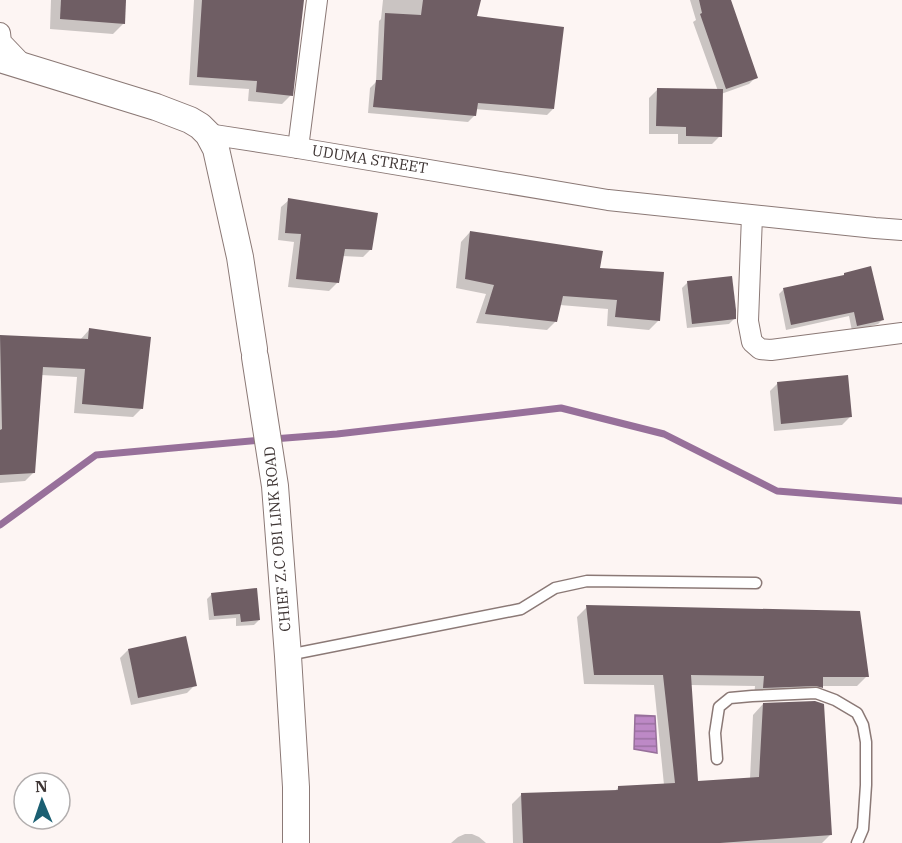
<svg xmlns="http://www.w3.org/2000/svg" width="902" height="843" font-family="'IBM Plex Serif',serif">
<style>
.water{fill:url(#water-rules);stroke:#97709a;stroke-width:1.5}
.shadow{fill:#0003}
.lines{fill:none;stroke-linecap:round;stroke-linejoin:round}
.stream{stroke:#97709a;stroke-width:7}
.building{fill:#6f5e64}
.service-casing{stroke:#8b7976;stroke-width:13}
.minor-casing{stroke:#8b7976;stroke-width:22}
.tertiary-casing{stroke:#8b7976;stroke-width:28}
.service{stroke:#fff;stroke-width:10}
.minor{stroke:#fff;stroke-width:20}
.tertiary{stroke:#fff;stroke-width:26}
.labels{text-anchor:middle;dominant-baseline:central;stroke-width:6;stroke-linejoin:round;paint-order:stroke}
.street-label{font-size:15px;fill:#3e3534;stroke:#fff}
</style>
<defs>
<pattern id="water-rules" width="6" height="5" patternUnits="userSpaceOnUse" patternTransform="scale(1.5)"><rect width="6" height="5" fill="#bd89c6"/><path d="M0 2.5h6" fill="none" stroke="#9b71a2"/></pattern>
</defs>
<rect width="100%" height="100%" fill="#fdf5f3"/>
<path class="water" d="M635,715L655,716L657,753L634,749Z"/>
<g class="shadow">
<path d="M51,0H124V23L113,34L50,29Z"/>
<path d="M194,0H303L291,95L282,104L248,101L249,89L189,85Z"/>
<path d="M383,0H479L476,18L553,109L547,115L475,109V115L468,122L368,113L370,88L376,82L379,21L381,19Z"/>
<path d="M690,0H729L756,77L749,84L721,94L720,136L712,144H678V134H649V98L657,90L718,91L693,22L696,20Z"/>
<path d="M289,200L371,249L363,257L342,256L337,283L329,291L288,287L294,242L278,240L281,207Z"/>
<path d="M470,232L598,269L659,320L649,330L607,326L608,309L560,305L556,321L547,330L476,323L486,294L456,288L461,242Z"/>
<path d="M688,282L735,318L729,324L687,328L682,288Z"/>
<path d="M784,289L883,319L878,324L852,331L849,316L786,330L779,294Z"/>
<path d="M89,330L142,408L133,417L74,413L77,377L41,375L34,472L25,481L0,483V336L80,340Z"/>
<path d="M778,383L850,417L842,425L774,431L770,391Z"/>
<path d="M212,594L259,620L254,625L236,626V618L209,620L207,599Z"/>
<path d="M587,607L867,676L857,686H822L812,697H754L755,686L690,685L696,783L750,779L753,715L763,704L831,834L822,843H513L512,804L522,794L614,792L618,788L664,785L654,685L584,684L577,617Z"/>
<path d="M128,650L195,685L187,693L131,705L120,658Z"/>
<path d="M465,834H472L479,837L486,843H451L458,837Z"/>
</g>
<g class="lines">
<g class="stream">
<path d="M273,439L337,434L561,408L664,434L777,491L902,501"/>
<path d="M0,525L96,455L262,440"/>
</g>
</g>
<g class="building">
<path d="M61,0H126L125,24L60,19Z"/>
<path d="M202,0H304L293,96L256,92L257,81L197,77Z"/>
<path d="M423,0H481L477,16L564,27L554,109L478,103L476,116L373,107L376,80H382L385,13L421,15Z"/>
<path d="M699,0H731L758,78L726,89L700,14L702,13Z"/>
<path d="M657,88L723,89L722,137L686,136V127L656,126Z"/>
<path d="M288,198L378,213L372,250L345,249L339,283L296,279L301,234L285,233Z"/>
<path d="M470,231L603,251L600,268L664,272L660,321L615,317L617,300L563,296L557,322L485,314L494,285L465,279Z"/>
<path d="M871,266L884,320L857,326L854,312L791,325L783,288L844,275V273Z"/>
<path d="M732,276L736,310V319L692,324L687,281Z"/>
<path d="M89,328L151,337L143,409L82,404L85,369L43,367L35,473L0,475V430L2,429L0,335L88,339Z"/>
<path d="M848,375L852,417L781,424L777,382Z"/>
<path d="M257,588L260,620L241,622L240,614L214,616L211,593Z"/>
<path d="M586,605L860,611L869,677H823V688L816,686L763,688L764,676L691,675L698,781L759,777L763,703L815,701L824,704L832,835L720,843H523L521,793L618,790V786L675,783L663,675H594Z"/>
<path d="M186,636L197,686L138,698L128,649Z"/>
</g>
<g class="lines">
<g class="service-casing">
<g id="service">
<path d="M288,655L521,609L555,588L587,581L756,583"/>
<path d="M717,759L715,733L719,707L730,698L752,696L816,693L835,700L857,713L863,725L866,742V785L863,829L857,843"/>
</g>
</g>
<g class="minor-casing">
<g id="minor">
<path d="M0,33L1,42L24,66"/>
<path d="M208,134L298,148L608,200L875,228L902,230"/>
<path d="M298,148L317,0"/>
<path d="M752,216L748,321L752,342L760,349L771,350L902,333"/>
</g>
</g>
<g class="tertiary-casing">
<g id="tertiary">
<path d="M0,59L156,107L190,120L200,126L208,134L216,149L240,257L254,349"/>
<path d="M255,357L275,486L288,656L296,787V843"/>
</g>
</g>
<use href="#service" class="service"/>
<use href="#minor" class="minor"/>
<use href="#tertiary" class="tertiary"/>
</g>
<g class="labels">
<g class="street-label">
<text transform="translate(370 159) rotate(9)">UDUMA STREET</text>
<text transform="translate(277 539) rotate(-95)">CHIEF Z.C OBI LINK ROAD</text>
</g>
</g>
<g transform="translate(42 801) rotate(358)"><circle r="28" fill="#ffffff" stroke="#b2aeae" stroke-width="1.5"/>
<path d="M0-4.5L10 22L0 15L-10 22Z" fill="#1b5f72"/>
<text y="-9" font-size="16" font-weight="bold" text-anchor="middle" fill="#3e3534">N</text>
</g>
</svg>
